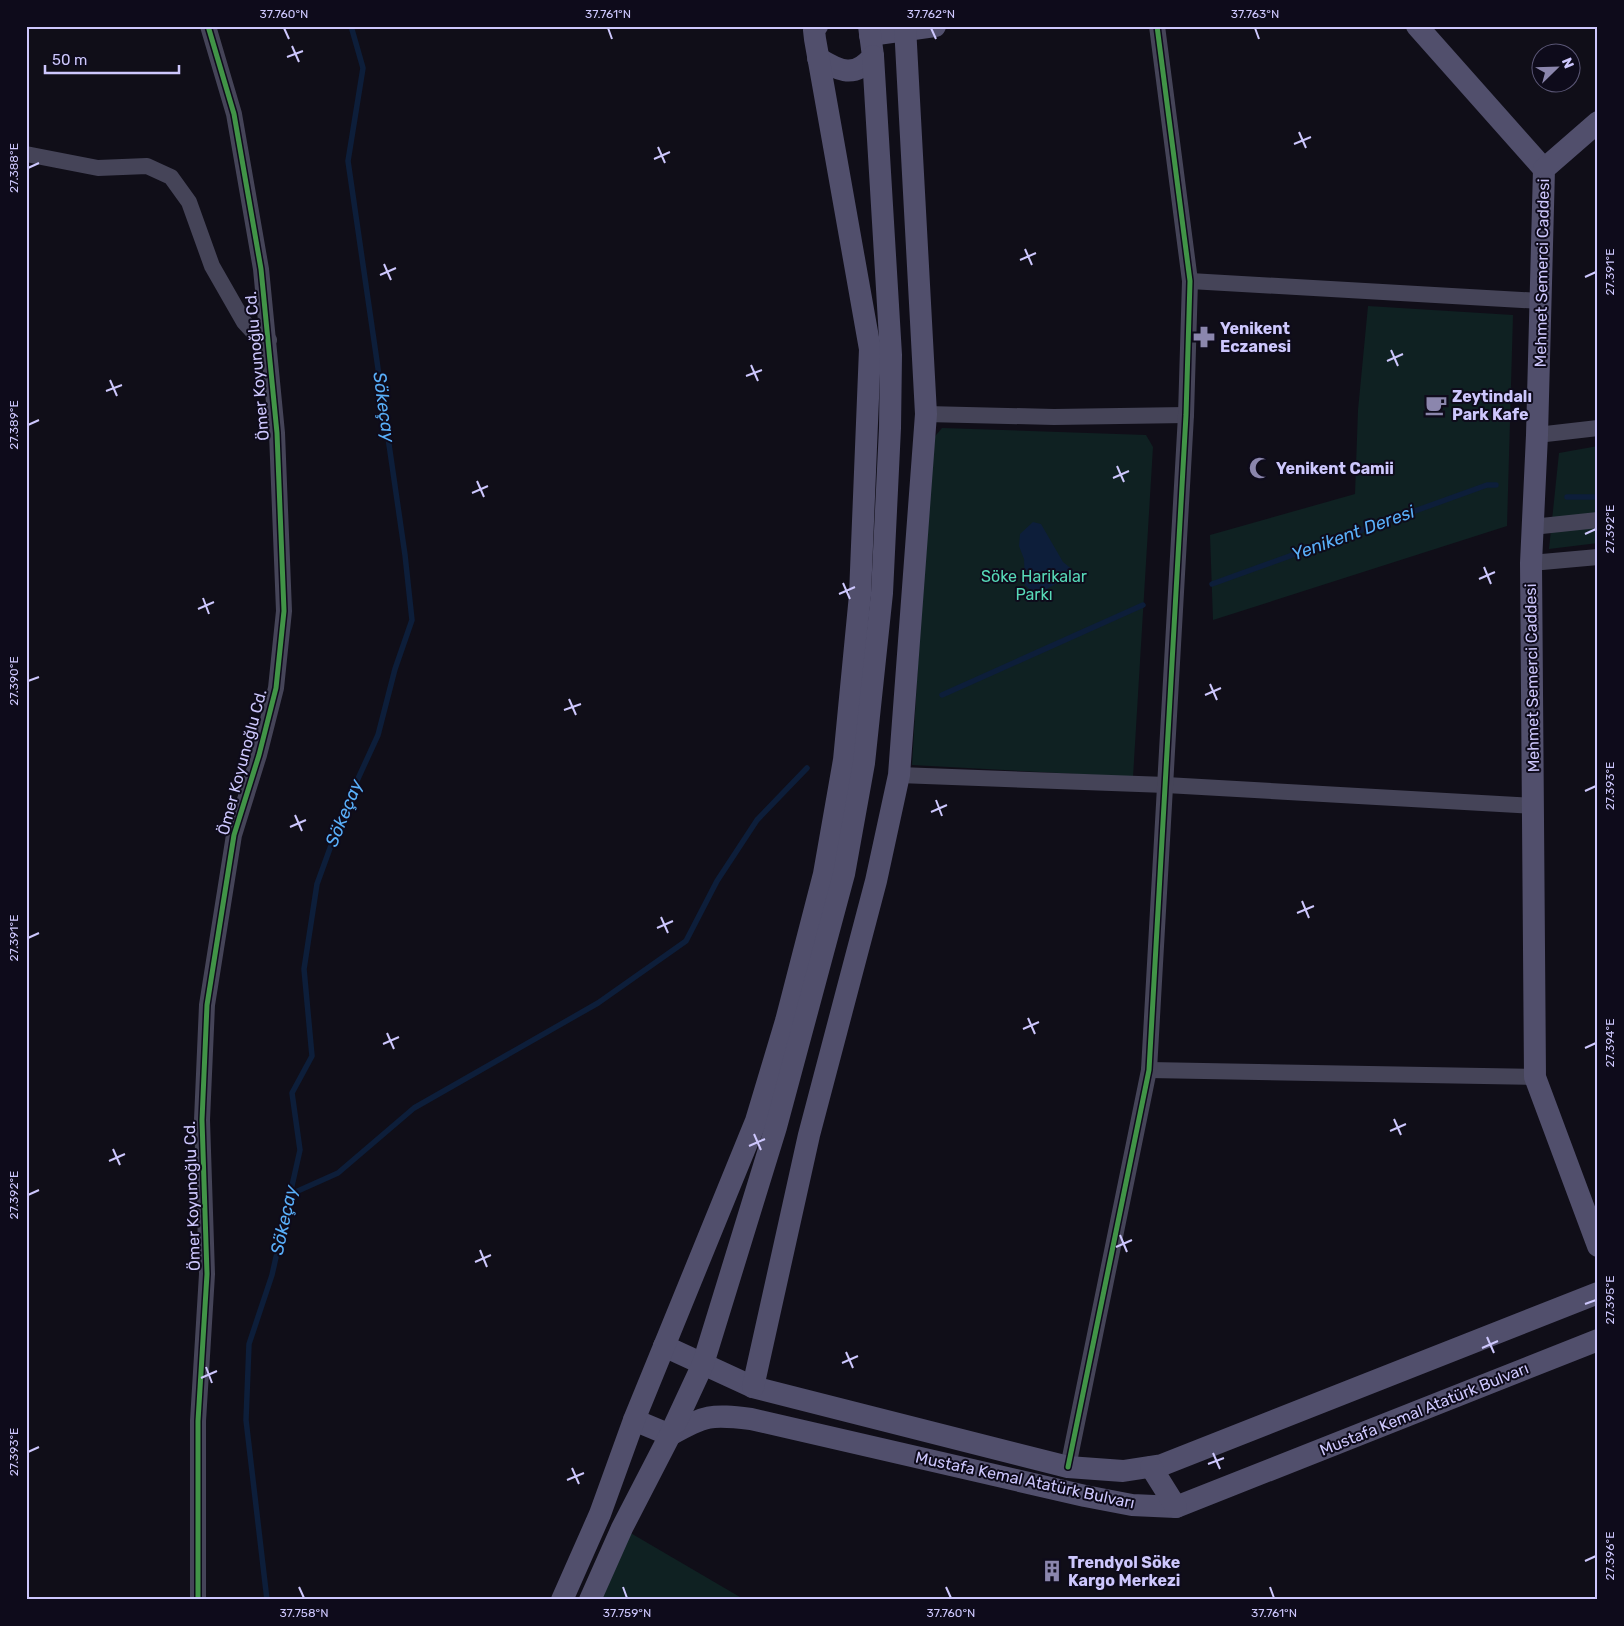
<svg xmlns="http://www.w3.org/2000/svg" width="1624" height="1626" font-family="Rubik,sans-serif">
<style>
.green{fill:#0f2122}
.water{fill:#0d1e3a}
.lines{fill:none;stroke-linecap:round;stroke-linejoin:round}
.stream{stroke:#0d1e3a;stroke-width:5.5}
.street{stroke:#454458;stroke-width:16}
.secondary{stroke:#514f6c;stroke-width:22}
.cycleway-casing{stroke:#0e0b1b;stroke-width:8}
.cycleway{stroke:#419447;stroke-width:5}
.ticks{fill:none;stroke:#cdc7fd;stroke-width:2}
.labels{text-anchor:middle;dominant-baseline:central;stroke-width:4;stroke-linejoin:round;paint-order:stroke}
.street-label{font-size:16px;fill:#cdc7fd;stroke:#0e0b1b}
.poi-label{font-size:16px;font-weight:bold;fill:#cdc7fd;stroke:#0e0b1b;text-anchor:start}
.park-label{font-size:16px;fill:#57d9b8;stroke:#0e0b1b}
.water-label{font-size:18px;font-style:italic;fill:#59aff9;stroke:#0e0b1b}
.neatline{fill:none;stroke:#cdc7fd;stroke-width:2}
.ticks-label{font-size:12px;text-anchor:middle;fill:#cdc7fd}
</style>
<rect width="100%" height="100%" fill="#100e18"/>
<g class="green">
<path d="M1368,306L1513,315L1507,526L1213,620L1210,535L1355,494L1358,410Z"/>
<path d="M942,428L1146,435L1153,447L1133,777L912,765L931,441Z"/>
<path d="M1598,446V543L1549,549L1559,453Z"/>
<path d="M622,1528L745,1600H590Z"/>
</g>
<path class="water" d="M1033,522L1041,524L1063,562L1074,571L1070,576L1036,595L1025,585L1024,559L1019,546L1020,534Z"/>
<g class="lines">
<g class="stream">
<path d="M1567,497H1598"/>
<path d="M1212,584L1487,485H1496"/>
<path d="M942,695L1143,605"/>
<path d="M291,1194L338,1173L414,1108L598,1003L686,941L717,881L757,820L807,768"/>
<path d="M267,1600L246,1420L249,1344L272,1275L300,1150L292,1093L312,1056L304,969L317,884L345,807L378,735L395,669L412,620L405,555L348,161L363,68L351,26"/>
</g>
<g class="street">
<path d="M26,154L98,168L147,166L171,177L189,202L212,266L244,322L256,335L269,340"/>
<path d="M1190,281L1541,301"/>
<path d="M926,414L1054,417L1186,415"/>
<path d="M1537,435L1598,428"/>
<path d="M1532,527L1598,520"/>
<path d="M1531,563L1598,557"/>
<path d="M899,775L1166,785L1533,806"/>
<path d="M1149,1070L1535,1077"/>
<path d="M1068,1467L1149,1070L1186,415L1190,281L1157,26"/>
<path d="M198,1600V1421L207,1274L202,1120L207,1005L234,835L259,755L276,688L284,611L277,433L261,269L234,114L208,26"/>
</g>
<g class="secondary">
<path d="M1417,26L1544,169"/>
<path d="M870,35L935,26"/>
<path d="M818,58C839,71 855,79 873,56L869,26"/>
<path d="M1598,122L1544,169L1537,435L1531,563L1535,1077L1598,1246"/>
<path d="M664,1346L753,1387L1068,1467L1123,1471L1162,1465L1598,1293"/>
<path d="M753,1387L809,1135L876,881L899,775L926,414L905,26"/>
<path d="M634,1420L670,1435"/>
<path d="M670,1435C705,1415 711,1414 751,1419L1085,1496L1132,1505L1176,1507L1598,1340"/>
<path d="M1151,1467L1176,1507"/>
<path d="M562,1600L600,1514L634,1420L756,1121L786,1021L824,874L844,760L860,595L870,349L815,39L814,30L817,26"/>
<path d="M590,1600L622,1528L670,1435L703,1364L776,1127L844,874L864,763L882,593L890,428L891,355L873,56"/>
</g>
<g class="cycleway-casing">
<g id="cycleway">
<path d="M1068,1467L1149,1070L1186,415L1190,281L1157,26"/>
<path d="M198,1600V1421L207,1274L202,1120L207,1005L234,835L259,755L276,688L284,611L277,433L261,269L234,114L208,26"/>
</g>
</g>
<use href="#cycleway" class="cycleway"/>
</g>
<path class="ticks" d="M284,28L289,39M608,28L612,39M931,28L936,39M1255,28L1259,39M292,46L299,62M287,57L303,51M1299,132L1306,148M1294,144L1311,137M658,147L665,163M654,159L670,152M28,168L39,163M1025,249L1032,265M1020,260L1036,253M384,264L391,280M380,275L396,268M1585,277L1596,272M1391,350L1398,366M1387,361L1403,354M751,365L758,381M746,376L762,370M110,380L117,396M106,391L122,385M28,425L39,420M1117,466L1124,482M1113,478L1129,471M477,481L484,497M472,493L488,486M1585,534L1596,529M1484,567L1491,584M1479,579L1495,572M843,583L850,599M839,594L855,587M203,598L209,614M198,609L214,602M28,681L39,677M1210,684L1217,700M1205,695L1221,688M569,699L576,715M564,710L581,704M1585,791L1596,786M936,800L942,816M931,812L947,805M295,815L302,831M290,827L306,820M1302,901L1309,918M1297,913L1314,906M661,917L668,933M657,928L673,921M28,938L39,933M1028,1018L1035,1034M1023,1029L1039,1022M387,1033L394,1049M383,1044L399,1037M1585,1048L1596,1043M1394,1119L1401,1135M1390,1131L1406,1124M754,1134L761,1150M749,1146L765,1139M113,1149L120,1165M109,1161L125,1154M28,1195L39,1190M1120,1235L1127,1252M1116,1247L1132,1240M480,1250L487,1267M475,1262L491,1255M1585,1304L1596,1300M1487,1337L1494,1353M1482,1348L1498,1341M846,1352L853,1368M842,1363L858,1356M206,1367L212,1383M201,1378L217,1371M28,1452L39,1447M1213,1453L1220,1469M1208,1464L1224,1458M572,1468L579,1484M567,1480L584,1473M1585,1561L1596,1556M299,1587L304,1598M623,1587L627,1598M946,1587L951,1598M1270,1587L1274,1598"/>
<defs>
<g id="pharmacy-bare" transform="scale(1.725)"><path d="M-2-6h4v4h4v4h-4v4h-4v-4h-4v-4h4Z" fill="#8b86ad" stroke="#0e0b1b" stroke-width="2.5" paint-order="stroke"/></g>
<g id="cafe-bare" transform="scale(1.725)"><path d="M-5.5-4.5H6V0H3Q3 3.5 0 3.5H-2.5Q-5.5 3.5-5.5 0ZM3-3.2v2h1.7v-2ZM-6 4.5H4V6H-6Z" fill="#8b86ad" stroke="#0e0b1b" stroke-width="2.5" paint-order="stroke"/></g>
<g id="mosque-bare" transform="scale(1.725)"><path d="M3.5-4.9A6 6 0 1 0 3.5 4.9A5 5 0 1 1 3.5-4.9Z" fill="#8b86ad" stroke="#0e0b1b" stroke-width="2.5" paint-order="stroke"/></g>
<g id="building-bare" transform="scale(1.725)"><path d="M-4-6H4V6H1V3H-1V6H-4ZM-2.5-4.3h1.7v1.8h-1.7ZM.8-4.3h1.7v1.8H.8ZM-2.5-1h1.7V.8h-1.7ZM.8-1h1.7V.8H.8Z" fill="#8b86ad" stroke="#0e0b1b" stroke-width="2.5" paint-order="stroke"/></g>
</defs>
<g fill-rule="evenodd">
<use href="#pharmacy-bare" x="1204" y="337"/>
<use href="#cafe-bare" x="1436" y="405"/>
<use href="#mosque-bare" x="1260" y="468"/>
<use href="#building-bare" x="1052" y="1571"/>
</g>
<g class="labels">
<g class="street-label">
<text transform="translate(1542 273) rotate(-89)">Mehmet Semerci Caddesi</text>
<text transform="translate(257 366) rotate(-95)">Ömer Koyunoğlu Cd.</text>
<text transform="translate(1532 678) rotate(-91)">Mehmet Semerci Caddesi</text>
<text transform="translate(242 762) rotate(-75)">Ömer Koyunoğlu Cd.</text>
<text transform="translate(192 1196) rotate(-92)">Ömer Koyunoğlu Cd.</text>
<text transform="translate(1424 1409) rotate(-22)">Mustafa Kemal Atatürk Bulvarı</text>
<text transform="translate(1025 1480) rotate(12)">Mustafa Kemal Atatürk Bulvarı</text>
</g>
<g class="poi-label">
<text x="1220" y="328">Yenikent<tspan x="1220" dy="18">Eczanesi</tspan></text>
<text x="1452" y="396">Zeytindalı<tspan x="1452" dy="18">Park Kafe</tspan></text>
<text x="1276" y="468">Yenikent Camii</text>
<text x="1068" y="1562">Trendyol Söke<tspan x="1068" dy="18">Kargo Merkezi</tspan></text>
</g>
<g class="park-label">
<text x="1034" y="576">Söke Harikalar<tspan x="1034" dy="18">Parkı</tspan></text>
</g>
<g class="water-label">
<text transform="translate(384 407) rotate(82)">Sökeçay</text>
<text transform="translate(1353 533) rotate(-20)">Yenikent Deresi</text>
<text transform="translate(344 813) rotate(-68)">Sökeçay</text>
<text transform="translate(284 1220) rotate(-78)">Sökeçay</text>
</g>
</g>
<rect width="1624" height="1626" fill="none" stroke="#0e0b1b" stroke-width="55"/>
<g transform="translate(1556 68) rotate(67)"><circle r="24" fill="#0e0b1b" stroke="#5a5675"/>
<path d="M0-4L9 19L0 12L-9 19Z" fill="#8b86ad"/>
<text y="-8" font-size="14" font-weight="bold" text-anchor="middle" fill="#cdc7fd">N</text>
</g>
<path d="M45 65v8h134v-8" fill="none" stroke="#cdc7fd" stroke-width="2.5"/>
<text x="52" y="65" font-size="15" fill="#cdc7fd" stroke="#0e0b1b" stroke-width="4" paint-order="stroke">50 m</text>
<rect x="28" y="28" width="1568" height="1570" class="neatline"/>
<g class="ticks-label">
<text x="284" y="18">37.760°N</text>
<text x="608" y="18">37.761°N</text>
<text x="931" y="18">37.762°N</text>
<text x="1255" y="18">37.763°N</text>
<text transform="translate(14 168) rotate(-90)" y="4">27.388°E</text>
<text transform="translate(1610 272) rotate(-90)" y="4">27.391°E</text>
<text transform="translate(14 425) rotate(-90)" y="4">27.389°E</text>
<text transform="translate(1610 529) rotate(-90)" y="4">27.392°E</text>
<text transform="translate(14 681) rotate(-90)" y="4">27.390°E</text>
<text transform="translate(1610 786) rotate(-90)" y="4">27.393°E</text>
<text transform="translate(14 938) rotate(-90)" y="4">27.391°E</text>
<text transform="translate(1610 1043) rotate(-90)" y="4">27.394°E</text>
<text transform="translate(14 1195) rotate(-90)" y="4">27.392°E</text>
<text transform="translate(1610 1300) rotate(-90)" y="4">27.395°E</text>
<text transform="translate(14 1452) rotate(-90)" y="4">27.393°E</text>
<text transform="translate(1610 1556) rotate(-90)" y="4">27.396°E</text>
<text x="304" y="1617">37.758°N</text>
<text x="627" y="1617">37.759°N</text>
<text x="951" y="1617">37.760°N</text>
<text x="1274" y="1617">37.761°N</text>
</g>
</svg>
